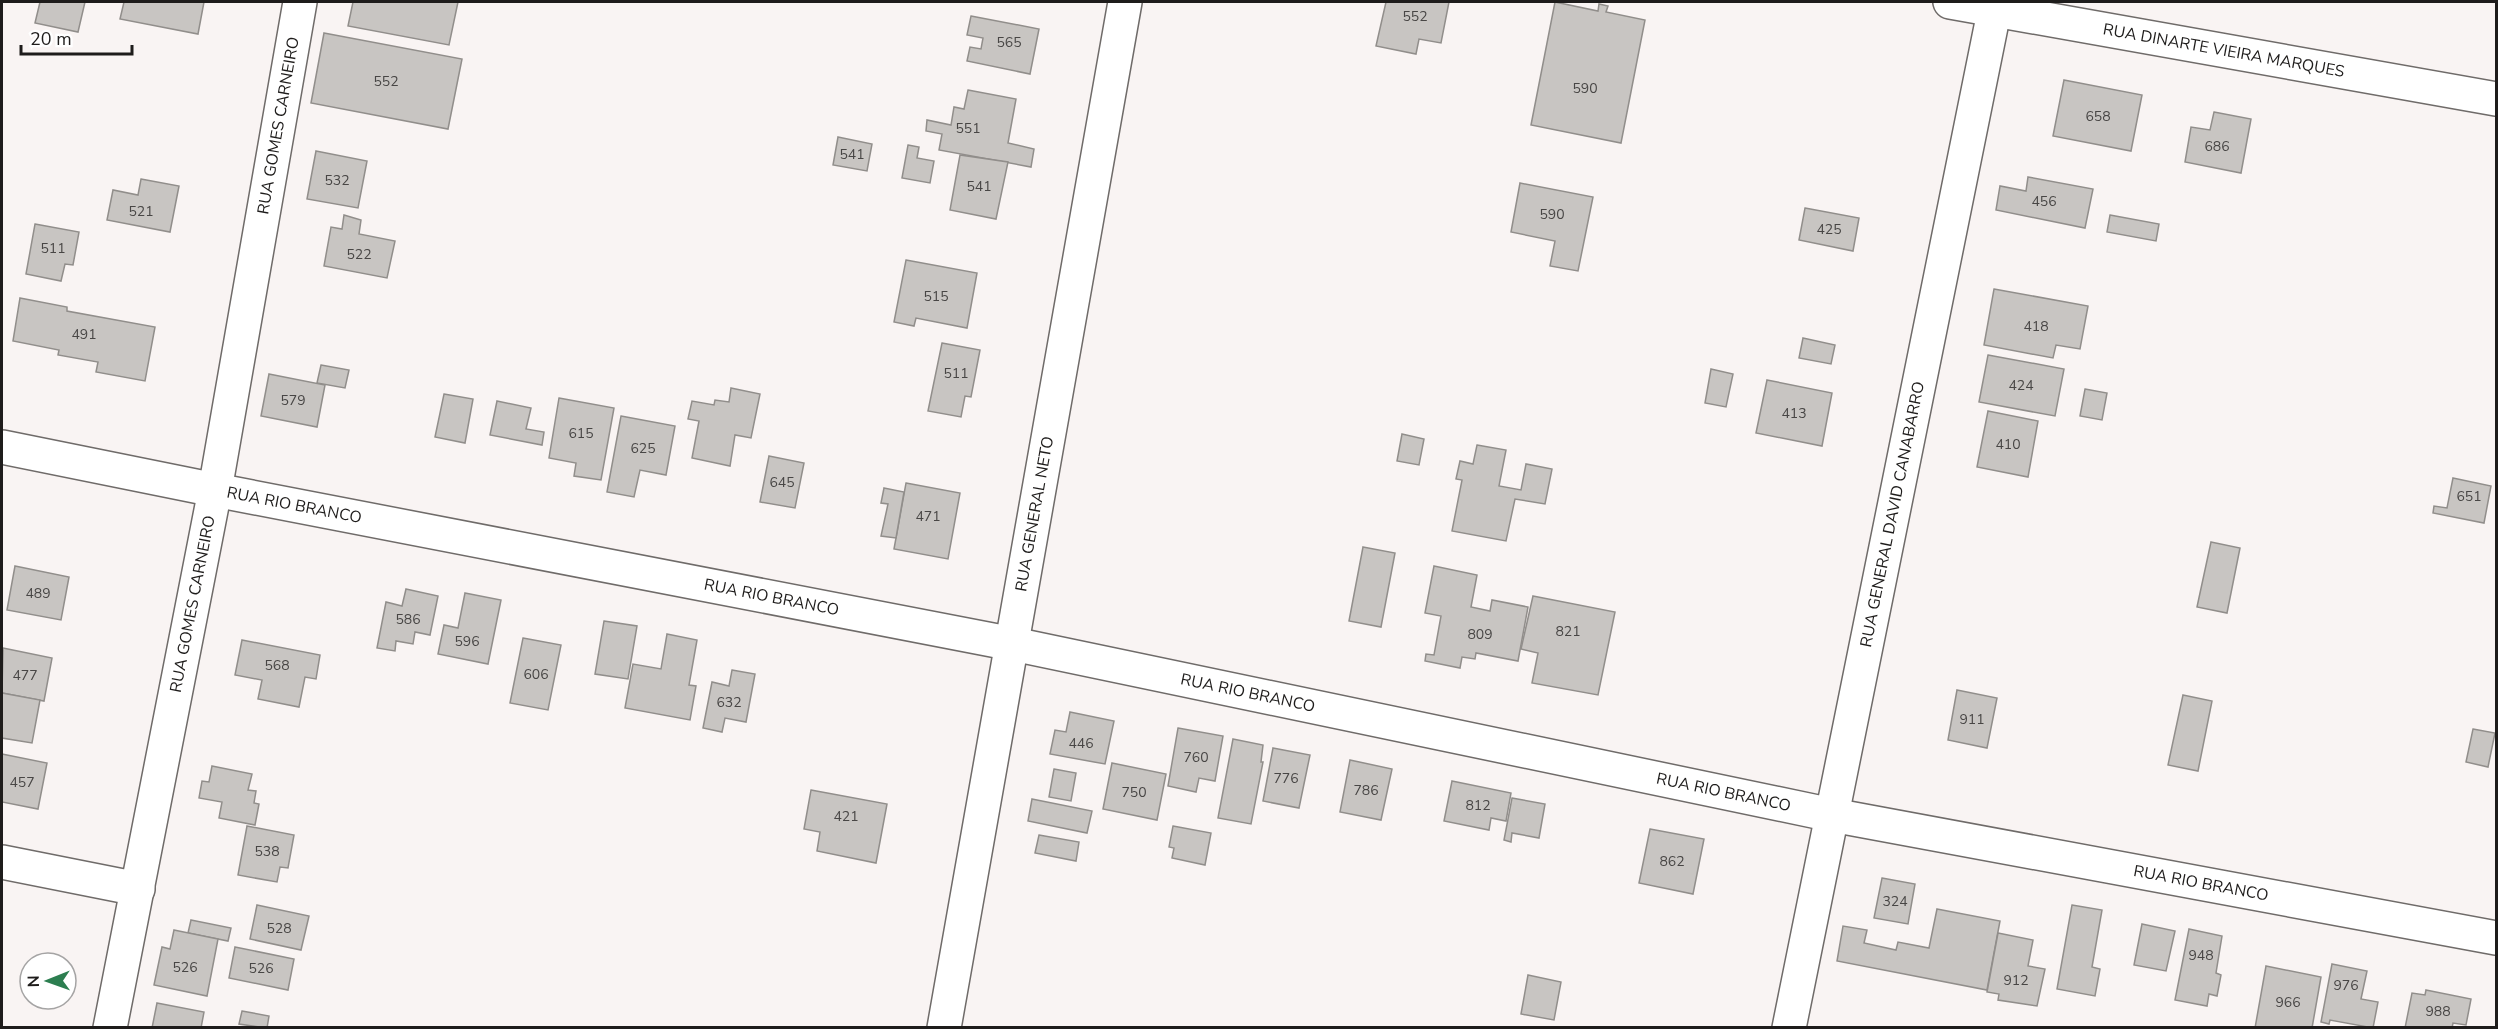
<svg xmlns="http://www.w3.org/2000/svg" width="2498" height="1029" font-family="'Nunito Sans',sans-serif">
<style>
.building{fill:#c8c5c2;stroke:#918e8b;stroke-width:1.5}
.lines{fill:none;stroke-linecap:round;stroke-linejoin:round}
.street-casing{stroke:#6f6b69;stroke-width:36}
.street{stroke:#fff;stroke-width:33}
.labels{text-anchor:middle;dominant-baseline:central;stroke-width:4.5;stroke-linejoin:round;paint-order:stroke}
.number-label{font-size:14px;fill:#484645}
.street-label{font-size:16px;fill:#1e1c1b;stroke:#fff}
</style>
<rect width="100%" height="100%" fill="#f9f4f3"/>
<g class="building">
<path d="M40,2H85L78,32L35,23Z"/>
<path d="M124,2H204L198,34L120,19Z"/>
<path d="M353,2H458L449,45L348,26Z"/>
<path d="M1386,2H1449L1441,43L1419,39L1416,54L1376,46Z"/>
<path d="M1555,2L1598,11L1599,4L1608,6L1606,12L1645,20L1621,143L1531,125Z"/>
<path d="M971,16L1039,29L1030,74L967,61L970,47L981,49L983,38L967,35Z"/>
<path d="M324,33L462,59L448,129L311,103Z"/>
<path d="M2064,80L2142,95L2131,151L2053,136Z"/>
<path d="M968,90L1016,99L1008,143L1034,149L1031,167L939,150L942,134L926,131L927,120L951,125L954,107L964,109Z"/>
<path d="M2214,112L2251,119L2241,173L2185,162L2191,127L2210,130Z"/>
<path d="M838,137L872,144L867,171L833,165Z"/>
<path d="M908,145L919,147L917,158L934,161L930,183L902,178Z"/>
<path d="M316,151L367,161L358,208L307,199Z"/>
<path d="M960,155L1008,162L996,219L950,210Z"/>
<path d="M2028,177L2093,189L2085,228L1996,210L2000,186L2026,191Z"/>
<path d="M141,179L179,186L170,232L107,220L113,190L138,195Z"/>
<path d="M1520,183L1593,197L1578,271L1550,266L1555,241L1511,232Z"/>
<path d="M1805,208L1859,218L1853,251L1799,240Z"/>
<path d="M344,215L361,220L359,234L395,241L387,278L324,266L331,227L342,229Z"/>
<path d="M2110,215L2159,224L2156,241L2107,232Z"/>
<path d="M35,224L79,232L73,265L65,264L61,281L26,274Z"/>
<path d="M906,260L977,273L967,328L916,318L914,326L894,322Z"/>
<path d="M1994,289L2088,306L2080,349L2056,345L2053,358L1984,345Z"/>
<path d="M20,298L67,307V311L155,327L145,381L96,372L98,362L58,355L59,350L13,341Z"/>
<path d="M1803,338L1835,345L1831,364L1799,358Z"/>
<path d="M942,343L980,350L971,397L965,396L961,417L928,411Z"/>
<path d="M1988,355L2064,369L2055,416L1979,402Z"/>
<path d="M321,365L349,370L345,388L317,383Z"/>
<path d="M1711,369L1733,374L1726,407L1705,403Z"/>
<path d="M269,374L325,385L317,427L261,416Z"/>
<path d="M1767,380L1832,393L1822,446L1756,433Z"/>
<path d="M731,388L760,394L751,438L735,435L730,466L692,458L699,421L688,419L692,401L714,405L715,400L729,402Z"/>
<path d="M2085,389L2107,393L2102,420L2080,416Z"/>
<path d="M444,394L473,399L465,443L435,437Z"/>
<path d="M559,398L614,408L601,480L574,476L576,463L549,458Z"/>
<path d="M497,401L531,408L526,429L544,432L542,445L490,435Z"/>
<path d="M1988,411L2038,421L2028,477L1977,467Z"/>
<path d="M621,416L675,426L666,475L640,470L634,497L607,492Z"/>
<path d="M1402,434L1424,439L1419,465L1397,461Z"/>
<path d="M1477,445L1506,450L1499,486L1521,490L1526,464L1552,469L1545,504L1515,499L1506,541L1452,531L1462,480L1456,479L1460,461L1473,464Z"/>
<path d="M769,456L804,463L795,508L760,502Z"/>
<path d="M2453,478L2491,486L2484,523L2433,513L2434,506L2447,508Z"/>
<path d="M906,483L960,493L948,559L894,549Z"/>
<path d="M884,488L904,492L896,538L881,536L888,504L881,503Z"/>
<path d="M2211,542L2240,548L2227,613L2197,607Z"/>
<path d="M1363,547L1395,553L1381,627L1349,621Z"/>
<path d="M15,566L69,577L61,620L7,610Z"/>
<path d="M1434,566L1477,575L1471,607L1490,611L1492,600L1528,607L1518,661L1476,653L1475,659L1462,657L1460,668L1425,661L1426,654L1434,655L1441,616L1425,613Z"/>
<path d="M406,589L438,596L430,635L415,632L413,644L396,641L395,651L377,648L386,602L402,606Z"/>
<path d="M465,593L501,600L488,664L438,654L444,625L458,628Z"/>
<path d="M1533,596L1615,612L1598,695L1532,683L1538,653L1521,649Z"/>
<path d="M604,621L637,626L628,679L595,674Z"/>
<path d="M667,634L697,640L689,685L696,686L690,720L625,708L633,664L661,669Z"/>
<path d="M523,638L561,645L548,710L510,703Z"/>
<path d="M242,640L320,655L316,679L305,677L299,707L258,699L262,680L235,675Z"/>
<path d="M3,648L52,658L44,701L2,693Z"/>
<path d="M732,670L755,674L746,722L725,718L722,732L703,728L712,682L729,686Z"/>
<path d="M1957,690L1997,698L1987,748L1948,740Z"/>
<path d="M2,693L40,700L32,743L2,738Z"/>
<path d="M2183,695L2212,701L2198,771L2168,765Z"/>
<path d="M1070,712L1114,721L1105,764L1050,754L1055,730L1066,732Z"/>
<path d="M1178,728L1223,736L1215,781L1199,778L1196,792L1168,786Z"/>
<path d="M2473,729L2495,733L2488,767L2466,762Z"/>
<path d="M1233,739L1263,745L1261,762H1263L1251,824L1218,818Z"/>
<path d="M1273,748L1310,755L1299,808L1263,801Z"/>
<path d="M2,754L47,763L38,809L2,802Z"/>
<path d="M1350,760L1392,769L1381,820L1340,812Z"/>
<path d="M1112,763L1166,774L1157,820L1103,809Z"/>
<path d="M212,766L252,774L248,790L256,791L254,803L259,804L255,825L219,818L222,802L199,798L202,781L209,782Z"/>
<path d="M1054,769L1076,773L1071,801L1049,797Z"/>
<path d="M1452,781L1511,793L1506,821L1491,818L1489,830L1444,821Z"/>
<path d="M811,790L887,804L876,863L817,851L820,832L804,829Z"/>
<path d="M1512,798L1545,804L1539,838L1512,833L1511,842L1504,840Z"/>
<path d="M1032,799L1092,811L1087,833L1028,821Z"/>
<path d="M247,826L294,835L288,868L280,867L277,882L238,875Z"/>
<path d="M1173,826L1211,833L1205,865L1172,858L1174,848L1169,847Z"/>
<path d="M1650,829L1704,839L1693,894L1639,883Z"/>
<path d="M1039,835L1079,842L1076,861L1035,853Z"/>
<path d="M1882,878L1915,884L1908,924L1874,918Z"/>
<path d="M257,905L309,916L301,950L250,939Z"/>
<path d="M2072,905L2102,910L2092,967L2100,969L2095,996L2057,989Z"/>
<path d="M1937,909L2000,921L1987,990L1837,961L1843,926L1867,930L1864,943L1896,950L1898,942L1929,948Z"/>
<path d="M191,920L231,928L228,941L188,933Z"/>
<path d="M2142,924L2175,931L2166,971L2134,965Z"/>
<path d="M2189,929L2222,936L2216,973L2221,975L2217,996L2209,994L2207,1006L2175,1000Z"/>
<path d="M174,930L218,939L207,996L154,985L162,947L170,949Z"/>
<path d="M1998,933L2033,940L2028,966L2045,969L2037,1006L1998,1000L1999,994L1987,992Z"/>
<path d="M235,947L294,959L288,990L229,978Z"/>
<path d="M2332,964L2367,971L2361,999L2378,1002L2373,1028L2330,1020L2329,1024L2321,1022Z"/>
<path d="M2266,966L2321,977L2312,1028H2255Z"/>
<path d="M1528,975L1561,982L1554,1020L1521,1014Z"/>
<path d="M2426,990L2471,999L2466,1025L2453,1023L2452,1028H2405L2412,993L2425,995Z"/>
<path d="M157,1003L204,1012L201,1028H152Z"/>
<path d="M242,1011L269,1016L267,1028L239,1024Z"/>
</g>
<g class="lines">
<g class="street-casing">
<g id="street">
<path id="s1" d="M1950,2L2496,99"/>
<path id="s2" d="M2,447L215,490L1013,644L1832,815L2496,938"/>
<path d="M2,862L138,889"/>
<path id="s3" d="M110,1028L215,490L300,2"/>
<path id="s4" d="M944,1028L1125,2"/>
<path id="s5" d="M1789,1028L1996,2"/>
</g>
</g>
<use href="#street" class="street"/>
</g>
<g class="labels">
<g class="number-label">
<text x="1415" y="16">552</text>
<text x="1009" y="42">565</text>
<text x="386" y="81">552</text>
<text x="1585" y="88">590</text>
<text x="2098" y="116">658</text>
<text x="968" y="128">551</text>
<text x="2217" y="146">686</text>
<text x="852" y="154">541</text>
<text x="337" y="180">532</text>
<text x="979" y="186">541</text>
<text x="2044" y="201">456</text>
<text x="141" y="211">521</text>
<text x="1552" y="214">590</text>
<text x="1829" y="229">425</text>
<text x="53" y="248">511</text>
<text x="359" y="254">522</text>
<text x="936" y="296">515</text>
<text x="2036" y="326">418</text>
<text x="84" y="334">491</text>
<text x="956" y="373">511</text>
<text x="2021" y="385">424</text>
<text x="293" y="400">579</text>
<text x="1794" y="413">413</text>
<text x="581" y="433">615</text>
<text x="2008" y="444">410</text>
<text x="643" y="448">625</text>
<text x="782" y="482">645</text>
<text x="2469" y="496">651</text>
<text x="928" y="516">471</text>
<text x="38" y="593">489</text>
<text x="408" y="619">586</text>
<text x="1568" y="631">821</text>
<text x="1480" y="634">809</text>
<text x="467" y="641">596</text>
<text x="277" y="665">568</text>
<text x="536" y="674">606</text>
<text x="25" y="675">477</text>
<text x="729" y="702">632</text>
<text x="1972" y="719">911</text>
<text x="1081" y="743">446</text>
<text x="1196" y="757">760</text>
<text x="1286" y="778">776</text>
<text x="22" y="782">457</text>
<text x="1366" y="790">786</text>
<text x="1134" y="792">750</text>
<text x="1478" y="805">812</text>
<text x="846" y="816">421</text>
<text x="267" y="851">538</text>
<text x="1672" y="861">862</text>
<text x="1895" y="901">324</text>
<text x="279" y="928">528</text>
<text x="2201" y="955">948</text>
<text x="185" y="967">526</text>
<text x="261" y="968">526</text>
<text x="2016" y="980">912</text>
<text x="2346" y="985">976</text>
<text x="2288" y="1002">966</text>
<text x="2438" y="1011">988</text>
</g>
<g class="street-label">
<text stroke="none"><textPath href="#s1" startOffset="278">RUA DINARTE VIEIRA MARQUES</textPath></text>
<text stroke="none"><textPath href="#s3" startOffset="918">RUA GOMES CARNEIRO</textPath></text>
<text stroke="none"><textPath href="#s2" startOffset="298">RUA RIO BRANCO</textPath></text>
<text stroke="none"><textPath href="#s4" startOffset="522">RUA GENERAL NETO</textPath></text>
<text stroke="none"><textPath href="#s5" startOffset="524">RUA GENERAL DAVID CANABARRO</textPath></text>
<text stroke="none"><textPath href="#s2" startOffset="784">RUA RIO BRANCO</textPath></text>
<text stroke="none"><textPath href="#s3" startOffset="432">RUA GOMES CARNEIRO</textPath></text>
<text stroke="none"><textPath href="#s2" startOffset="1270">RUA RIO BRANCO</textPath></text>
<text stroke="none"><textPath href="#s2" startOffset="1756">RUA RIO BRANCO</textPath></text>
<text stroke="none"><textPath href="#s2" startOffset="2242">RUA RIO BRANCO</textPath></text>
</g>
</g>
<rect width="2498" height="1029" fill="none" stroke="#1e1c1b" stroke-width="6"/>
<g transform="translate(48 981) rotate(269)"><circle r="28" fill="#ffffff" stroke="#a5a4a4" stroke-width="1.5"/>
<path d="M0-4.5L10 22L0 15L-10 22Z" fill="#2c7e50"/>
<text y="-9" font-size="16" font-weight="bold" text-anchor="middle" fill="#1e1c1b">N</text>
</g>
<path d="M21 45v9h111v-9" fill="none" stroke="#1e1c1b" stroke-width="3"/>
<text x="30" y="45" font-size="18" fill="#1e1c1b" stroke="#ffffff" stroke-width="4.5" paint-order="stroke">20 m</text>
</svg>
